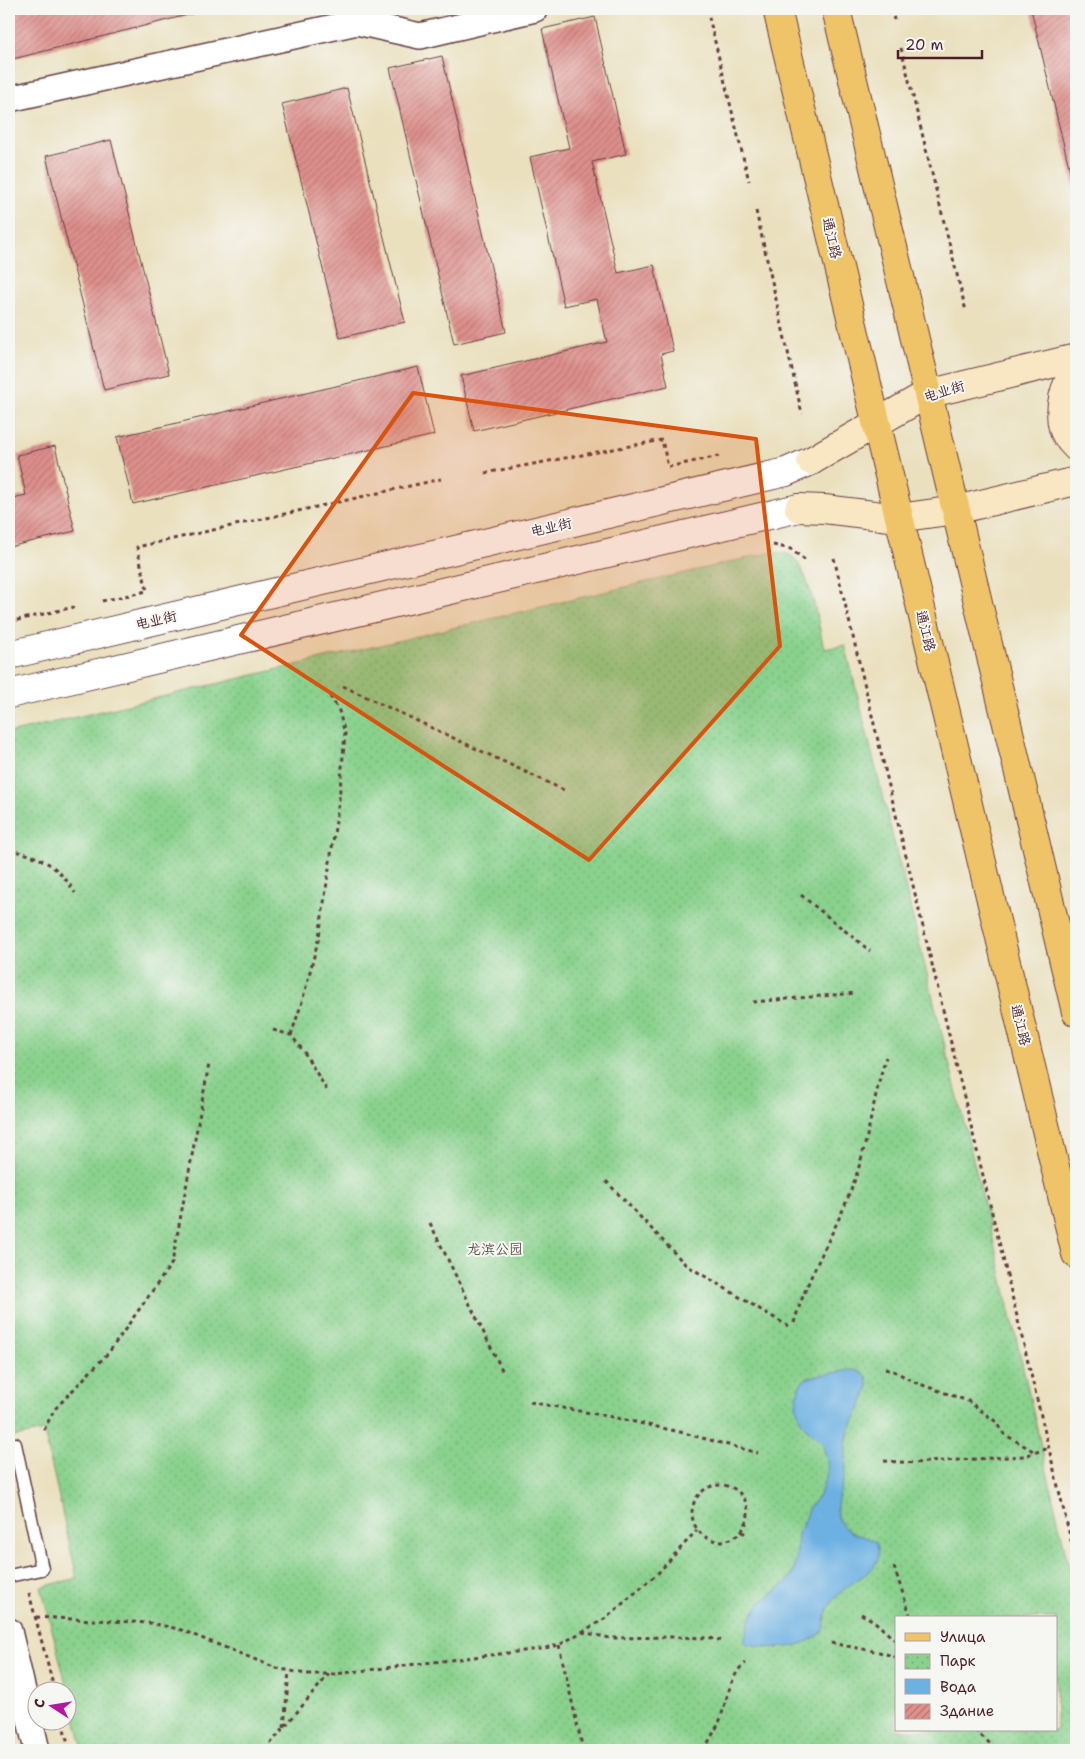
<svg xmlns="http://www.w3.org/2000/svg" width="1085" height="1759" font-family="'Shantell Sans','LXGW WenKai TC',sans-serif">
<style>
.park{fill:url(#park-dots);stroke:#6a785c;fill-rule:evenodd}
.water{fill:#6db1e3;stroke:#5c6887}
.building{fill:url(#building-hatch)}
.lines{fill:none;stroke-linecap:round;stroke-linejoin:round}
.service-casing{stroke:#623c41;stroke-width:15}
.minor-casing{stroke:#623c41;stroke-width:28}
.tertiary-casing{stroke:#623c41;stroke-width:30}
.secondary-casing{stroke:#623c41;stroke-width:30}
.primary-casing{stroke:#623c41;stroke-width:30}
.path{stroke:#623c41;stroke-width:3;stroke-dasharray:4 4;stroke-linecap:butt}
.service{stroke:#fff;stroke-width:12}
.minor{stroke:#fff;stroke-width:25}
.tertiary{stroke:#fff;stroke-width:28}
.secondary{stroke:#f9e7c3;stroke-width:28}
.primary{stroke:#efc469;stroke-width:28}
.marked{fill:#d8530f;fill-opacity:0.2;stroke:#d8530f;stroke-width:4;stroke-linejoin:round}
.labels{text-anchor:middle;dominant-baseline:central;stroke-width:4;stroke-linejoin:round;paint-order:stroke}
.street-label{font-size:14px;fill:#4a1f2b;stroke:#f6f6f2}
.park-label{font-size:14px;fill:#5d5448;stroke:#f6f6f2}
</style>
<defs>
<pattern id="park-dots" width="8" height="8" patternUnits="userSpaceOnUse" patternTransform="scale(1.25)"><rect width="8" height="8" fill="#89d18d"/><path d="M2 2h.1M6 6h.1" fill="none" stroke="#78b37a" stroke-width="1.8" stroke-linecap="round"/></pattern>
<pattern id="building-hatch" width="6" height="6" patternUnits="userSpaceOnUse" patternTransform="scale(1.25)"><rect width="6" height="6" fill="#de908c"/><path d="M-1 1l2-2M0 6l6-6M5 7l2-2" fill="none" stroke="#b67573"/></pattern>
</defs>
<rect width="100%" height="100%" fill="#f6f6f2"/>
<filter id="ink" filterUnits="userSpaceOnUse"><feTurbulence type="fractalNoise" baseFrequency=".02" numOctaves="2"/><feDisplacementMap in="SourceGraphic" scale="10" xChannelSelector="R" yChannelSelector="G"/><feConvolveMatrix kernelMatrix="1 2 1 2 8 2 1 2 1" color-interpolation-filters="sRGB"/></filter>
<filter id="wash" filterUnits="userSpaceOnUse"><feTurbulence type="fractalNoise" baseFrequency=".0096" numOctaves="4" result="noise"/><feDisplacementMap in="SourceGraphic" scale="20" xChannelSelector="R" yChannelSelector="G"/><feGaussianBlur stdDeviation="1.12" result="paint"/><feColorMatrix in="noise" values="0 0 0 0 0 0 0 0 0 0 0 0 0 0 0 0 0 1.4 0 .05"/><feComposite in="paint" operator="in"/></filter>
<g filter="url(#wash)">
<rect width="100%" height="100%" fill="#eae0be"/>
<path class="park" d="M769,553C775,553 782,552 788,554C809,563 819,627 824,649L845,645L999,1263L1076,1598V1750H83L41,1587L77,1578L44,1431L9,1438V733ZM896,1618H1056V1730H896Z"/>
<path class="water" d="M850,1370C890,1370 852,1418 848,1434C844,1449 847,1459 845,1473C843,1487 831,1508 840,1522C850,1537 864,1534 876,1542C889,1570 853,1578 840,1593C835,1598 829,1606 827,1612C824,1621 826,1631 817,1636C796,1650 770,1650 746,1643L744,1641L745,1638L751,1617L761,1602L787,1582L792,1575L796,1562L798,1533L802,1527L808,1509L820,1494L826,1477L828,1468L827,1460L822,1442L808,1430L801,1421L796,1406L797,1396L800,1385L804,1380L811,1377Z"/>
<g id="blocks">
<g class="building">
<path d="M9,9H211L9,60Z"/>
<path d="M1031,9H1076V196Z"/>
<path d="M595,17L626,154L592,162L618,273L654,265L673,351L661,354L668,386L474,431L461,376L607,342L597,299L564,306L530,157L569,148L542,29Z"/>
<path d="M442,56L506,332L454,344L390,68Z"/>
<path d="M347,88L405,322L340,338L282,104Z"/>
<path d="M111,140L169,374L104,390L46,156Z"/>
<path d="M418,367L434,435L133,504L117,437Z"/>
<path d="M55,446L75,531L9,547V499L26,495L17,455Z"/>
</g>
</g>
</g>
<g filter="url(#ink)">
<use href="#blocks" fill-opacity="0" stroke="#623c41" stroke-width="1"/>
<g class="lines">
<g class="service-casing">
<path id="service" d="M9,1445L15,1444L42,1569L9,1576"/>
</g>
<g class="minor-casing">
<g id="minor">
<path d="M9,99L357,22L420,36L535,9"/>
<path d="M9,1631L37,1750"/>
</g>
</g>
<g class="tertiary-casing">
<g id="tertiary">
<path d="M9,655L786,472L811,461"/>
<path d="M9,694L799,508"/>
</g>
</g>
<g class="secondary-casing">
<g id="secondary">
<path d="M1076,371C1064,384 1058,410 1063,428C1064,434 1072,443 1076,447"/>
<path d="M811,461L927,394L1076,358"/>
<path d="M799,508L824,509L898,518L956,510L1076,481"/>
</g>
</g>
<g class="primary-casing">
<g id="primary">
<path d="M777,9L1076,1254"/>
<path d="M836,9L1076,1012"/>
</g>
</g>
<g class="path">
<path d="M707,9L749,181"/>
<path d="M892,9L894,20"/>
<path d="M901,48L966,311"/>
<path d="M756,211L802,414"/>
<path d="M485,473L662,440L668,467L719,456"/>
<path d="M773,545L791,549L806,561"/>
<path d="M834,558L1076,1561"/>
<path d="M102,601L147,591L137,547L441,479"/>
<path d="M9,622L74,607"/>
<path d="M343,686L566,791"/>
<path d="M9,850C41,856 58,865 75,893"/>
<path d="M801,895L870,951"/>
<path d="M753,1002L856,993"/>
<path d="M273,1030L291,1035L304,1052L328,1092"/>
<path d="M291,1035L302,1002L319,937L339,800L345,734L339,711L330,696"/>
<path d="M606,1181L686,1265L788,1326"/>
<path d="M430,1223L503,1372"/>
<path d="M794,1323C807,1276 834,1235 851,1190C868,1147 872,1101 886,1057"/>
<path d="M885,1369L896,1372L914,1382L968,1401L995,1421L1004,1434L1035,1452"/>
<path d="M530,1402L612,1417L680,1432L758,1453"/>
<path d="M44,1430L54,1410L109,1352L172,1263L209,1064"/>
<path d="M884,1461L914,1463L1024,1456L1049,1448"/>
<circle cx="720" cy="1513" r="28"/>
<path d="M742,1531L746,1535"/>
<path d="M894,1567L911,1618"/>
<path d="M29,1593L55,1692"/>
<path d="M861,1614L874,1621L896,1641"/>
<path d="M36,1617L150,1623L179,1629L276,1668L306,1674H335L540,1649L559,1645L606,1618L658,1573L697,1530"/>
<path d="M582,1632L610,1638L673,1637L710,1638L724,1641"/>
<path d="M831,1643L879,1652L896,1657"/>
<path d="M559,1645L583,1750"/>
<path d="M62,1722L70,1750"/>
<path d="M284,1727L289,1671"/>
<path d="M975,1730L997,1750"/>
<path d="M265,1750L329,1674"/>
<path d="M704,1750C709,1741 714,1732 719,1723C725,1707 731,1671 746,1663"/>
</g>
<use href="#service" class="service"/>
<use href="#minor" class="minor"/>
<use href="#tertiary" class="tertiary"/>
<use href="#secondary" class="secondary"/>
<use href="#primary" class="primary"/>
</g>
</g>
<path class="marked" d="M413,393L756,439L780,646L589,860L241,635Z"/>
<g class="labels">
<g class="street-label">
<text transform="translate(832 238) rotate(77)">通江路</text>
<text transform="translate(944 391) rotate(-17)">电业街</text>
<text transform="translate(551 527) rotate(-13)">电业街</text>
<text transform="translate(156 620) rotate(-13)">电业街</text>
<text transform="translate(926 631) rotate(76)">通江路</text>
<text transform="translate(1021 1025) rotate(76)">通江路</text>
</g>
<g class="park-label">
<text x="495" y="1249">龙滨公园</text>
</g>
</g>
<rect width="1085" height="1759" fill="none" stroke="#f6f6f2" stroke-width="30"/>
<rect x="895" y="1616" width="162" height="115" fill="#f6f6f2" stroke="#b1a0a2"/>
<rect x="905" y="1633" width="25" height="8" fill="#efc469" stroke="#b1a0a2"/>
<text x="940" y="1642" font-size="15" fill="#4a1f2b">Улица</text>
<rect x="905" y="1654" width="25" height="15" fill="url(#park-dots)" stroke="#b1a0a2"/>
<text x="940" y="1666" font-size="15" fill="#4a1f2b">Парк</text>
<rect x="905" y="1679" width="25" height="15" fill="#6db1e3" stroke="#b1a0a2"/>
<text x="940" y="1692" font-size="15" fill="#4a1f2b">Вода</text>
<rect x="905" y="1704" width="25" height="15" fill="url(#building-hatch)" stroke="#b1a0a2"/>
<text x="940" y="1716" font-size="15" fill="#4a1f2b">Здание</text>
<g transform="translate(52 1706) rotate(282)"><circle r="24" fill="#f6f6f2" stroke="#b1a0a2"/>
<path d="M0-4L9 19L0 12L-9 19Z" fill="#b5179e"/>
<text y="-8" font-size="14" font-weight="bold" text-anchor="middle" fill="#4a1f2b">С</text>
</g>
<path d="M898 50v8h84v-8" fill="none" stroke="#4a1f2b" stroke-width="2.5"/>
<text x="905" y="50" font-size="15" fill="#4a1f2b" stroke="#f6f6f2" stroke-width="4" paint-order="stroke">20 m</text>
</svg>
